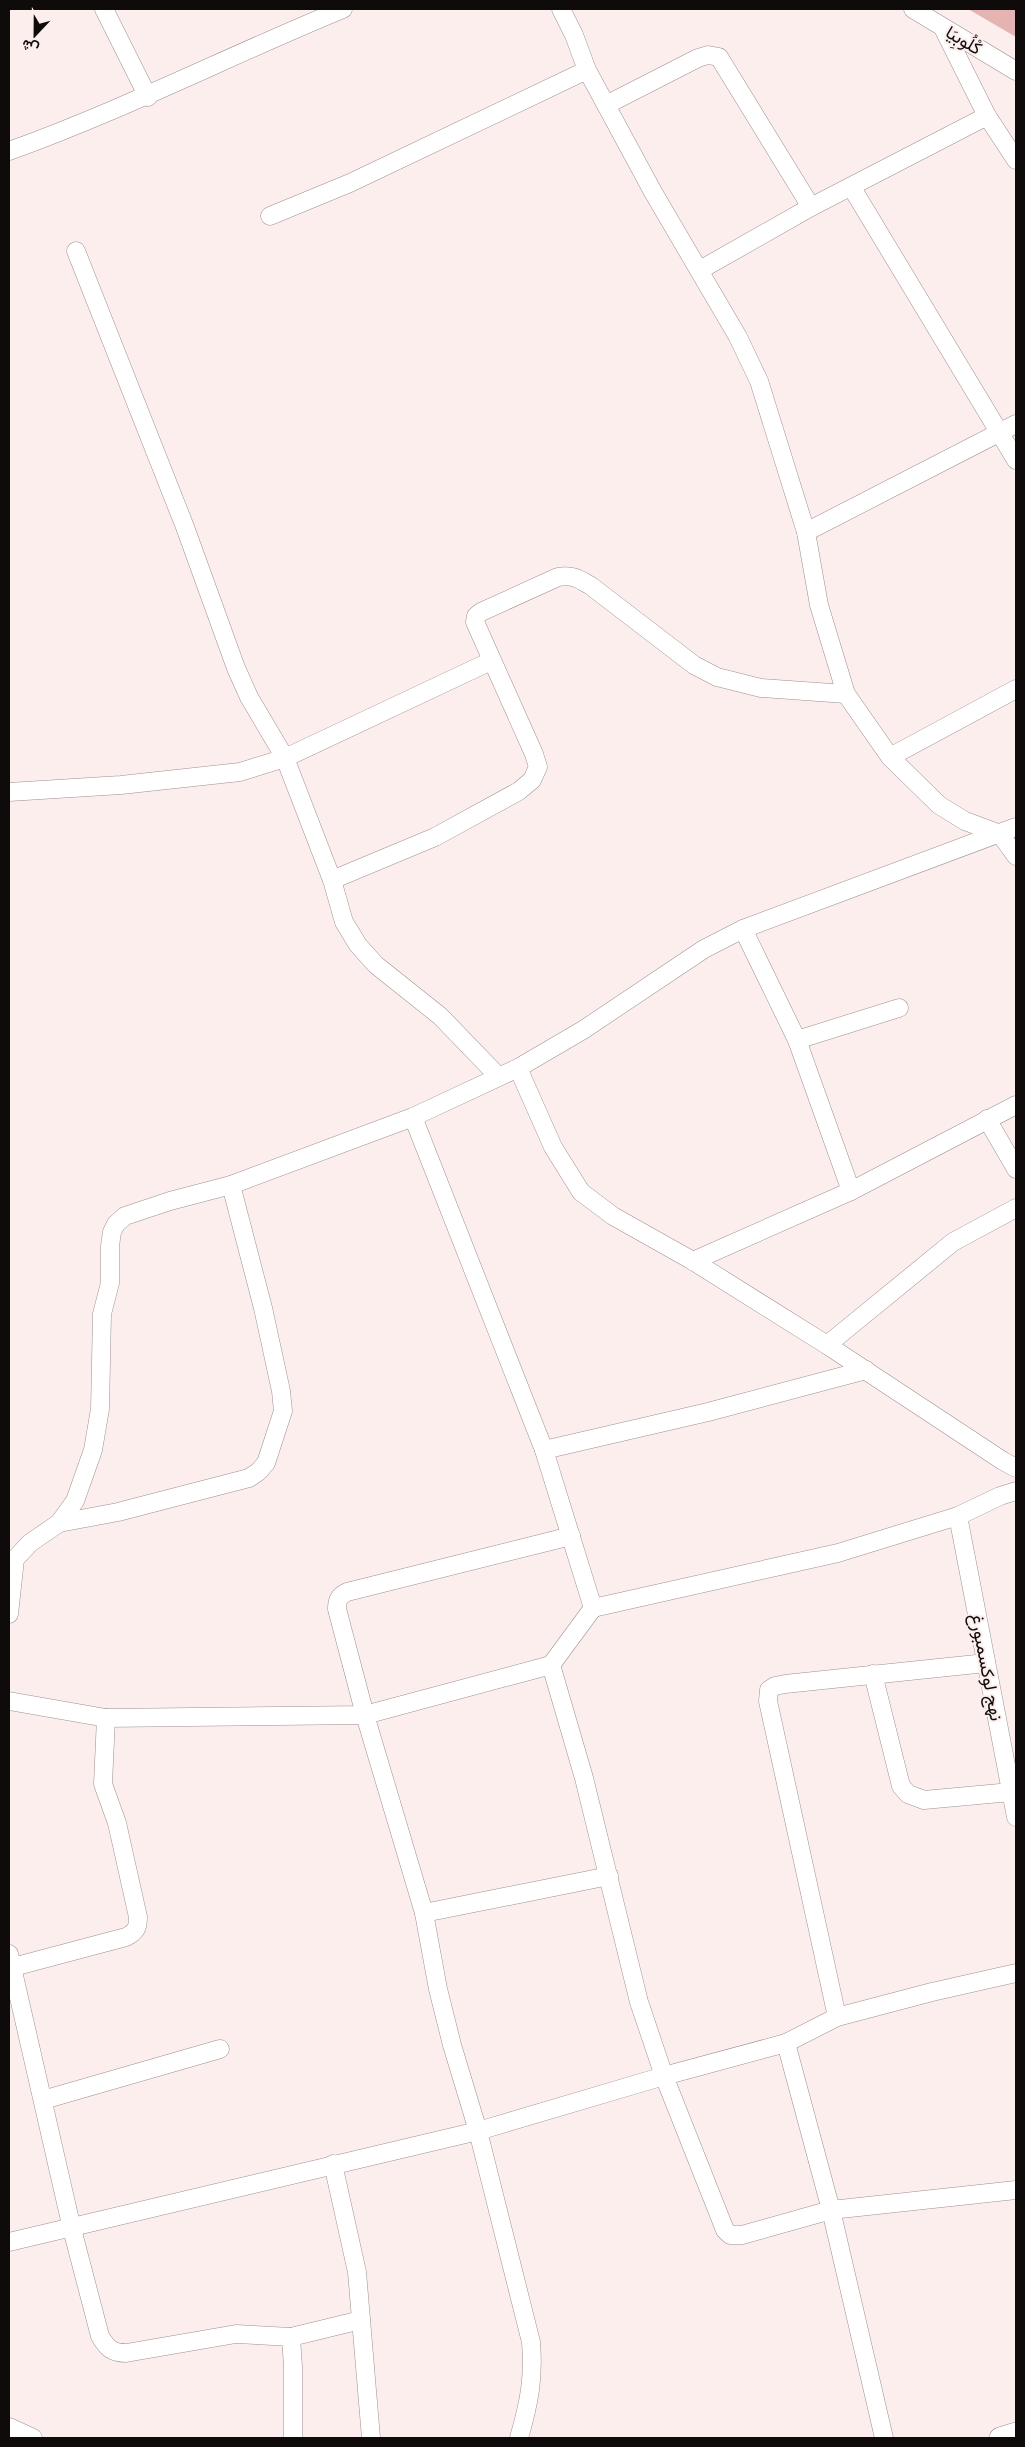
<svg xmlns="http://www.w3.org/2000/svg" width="1025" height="2447" font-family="Roboto,Vazirmatn,sans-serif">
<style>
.green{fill:#e6b3b3}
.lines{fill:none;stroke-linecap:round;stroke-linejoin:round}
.minor-casing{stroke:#9e9090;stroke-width:19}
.tertiary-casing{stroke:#9e9090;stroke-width:22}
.minor{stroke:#fff;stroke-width:18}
.tertiary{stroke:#fff;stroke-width:21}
.labels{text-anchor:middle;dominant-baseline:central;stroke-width:4;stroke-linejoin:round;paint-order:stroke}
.street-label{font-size:18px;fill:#0f0b0b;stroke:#fdeeee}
</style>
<rect width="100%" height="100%" fill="#fdeeee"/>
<path class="green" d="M968,9H1016V37Z"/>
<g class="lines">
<g class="minor-casing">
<g id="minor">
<path d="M104,9L148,97"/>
<path d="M561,9L574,35L587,70L606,105L653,192L738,337L759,381L806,532L819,605L846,694L890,757L939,805L965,821L1000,834L1016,856"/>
<path d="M913,9L1016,71"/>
<path d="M943,28L987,116L1016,160"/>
<path d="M606,105L698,58L708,55L719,57L811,207"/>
<path d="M9,151C123,110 231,55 343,9"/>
<path d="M852,188L1016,460"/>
<path d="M270,216L350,183L587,70"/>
<path d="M76,251L185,527L236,668L249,697L285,758L332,880L344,922L358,945L376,965L440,1016L498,1076"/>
<path d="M700,270L811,207L987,116"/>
<path d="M806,532L1016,424"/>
<path d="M890,757L1016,689"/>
<path d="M9,792L121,785L240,772L285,758L491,661"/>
<path d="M332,880L435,837L519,791L532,780L538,767L534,754L475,622L476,616L481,612L558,577C572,574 579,579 591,586L694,665L717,677L761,688L846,694"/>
<path d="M743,929L797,1040L851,1191"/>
<path d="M797,1040L899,1008"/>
<path d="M518,1068L553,1147L581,1192L613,1216L693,1261L827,1345L1003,1461L1016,1468"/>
<path d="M413,1117L544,1450L593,1608L551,1665L584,1778L639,2002L664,2076L725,2230L730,2235H742L831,2210L1016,2190"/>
<path d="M987,1119L1016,1169"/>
<path d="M693,1261L851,1191L1016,1105"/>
<path d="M827,1345L953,1242L1016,1208"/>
<path d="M544,1450L708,1412L866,1370"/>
<path d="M958,1516L1016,1817"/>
<path d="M59,1523L118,1512L249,1478L258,1472L266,1463L283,1411L281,1391L263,1308L231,1185"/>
<path d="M593,1608L838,1553L958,1516L1000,1496L1016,1491"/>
<path d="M9,1614L15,1559L30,1543L59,1523L75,1501L93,1450L100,1409L102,1314L110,1283V1246L112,1232L116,1224L125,1216L170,1201L231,1185L413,1117L518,1068L583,1030L704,949L743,929L1016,827"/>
<path d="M873,1674L901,1786L908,1794L924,1800L1011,1792"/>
<path d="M9,1701L106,1718L365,1715L551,1665"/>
<path d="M424,1913L609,1876"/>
<path d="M9,1954L72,2229L100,2336C107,2348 112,2353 126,2353L236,2334L291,2337L293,2367V2438"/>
<path d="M13,1967L126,1937C136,1932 138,1928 138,1917L117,1823L103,1784L106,1718"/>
<path d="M837,2017L768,1701L769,1690L775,1686L785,1684L986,1663"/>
<path d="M786,2043L831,2210L884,2438"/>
<path d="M43,2100L220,2049"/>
<path d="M333,2164L357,2272L371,2438"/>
<path d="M9,2242L478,2131L664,2076L786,2043L837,2017L932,1992L1016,1973"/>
<path d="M291,2337L361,2320"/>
<path d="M9,2427L33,2438"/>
<path d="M519,2438C529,2403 534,2379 531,2342L478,2131L452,2045L438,1989L424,1913L365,1715L337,1609C337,1600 339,1596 347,1592L571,1536"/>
</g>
</g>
<g class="tertiary-casing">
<path id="tertiary" d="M1000,2438L1016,2433"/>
</g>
<use href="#minor" class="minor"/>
<use href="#tertiary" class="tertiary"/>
</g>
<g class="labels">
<g class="street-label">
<text transform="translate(964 40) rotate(31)">كْلُوبِيَا</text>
<text transform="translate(987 1667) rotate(79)">نهج لوكسمبورغ</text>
</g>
</g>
<rect width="1025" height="2447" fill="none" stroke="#0f0b0b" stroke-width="20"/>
<g transform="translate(35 35) rotate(202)" stroke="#fdeeee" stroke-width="4" paint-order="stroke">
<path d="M0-4L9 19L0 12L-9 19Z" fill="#0f0b0b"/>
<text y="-8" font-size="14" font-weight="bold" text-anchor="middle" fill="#0f0b0b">ش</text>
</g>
</svg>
